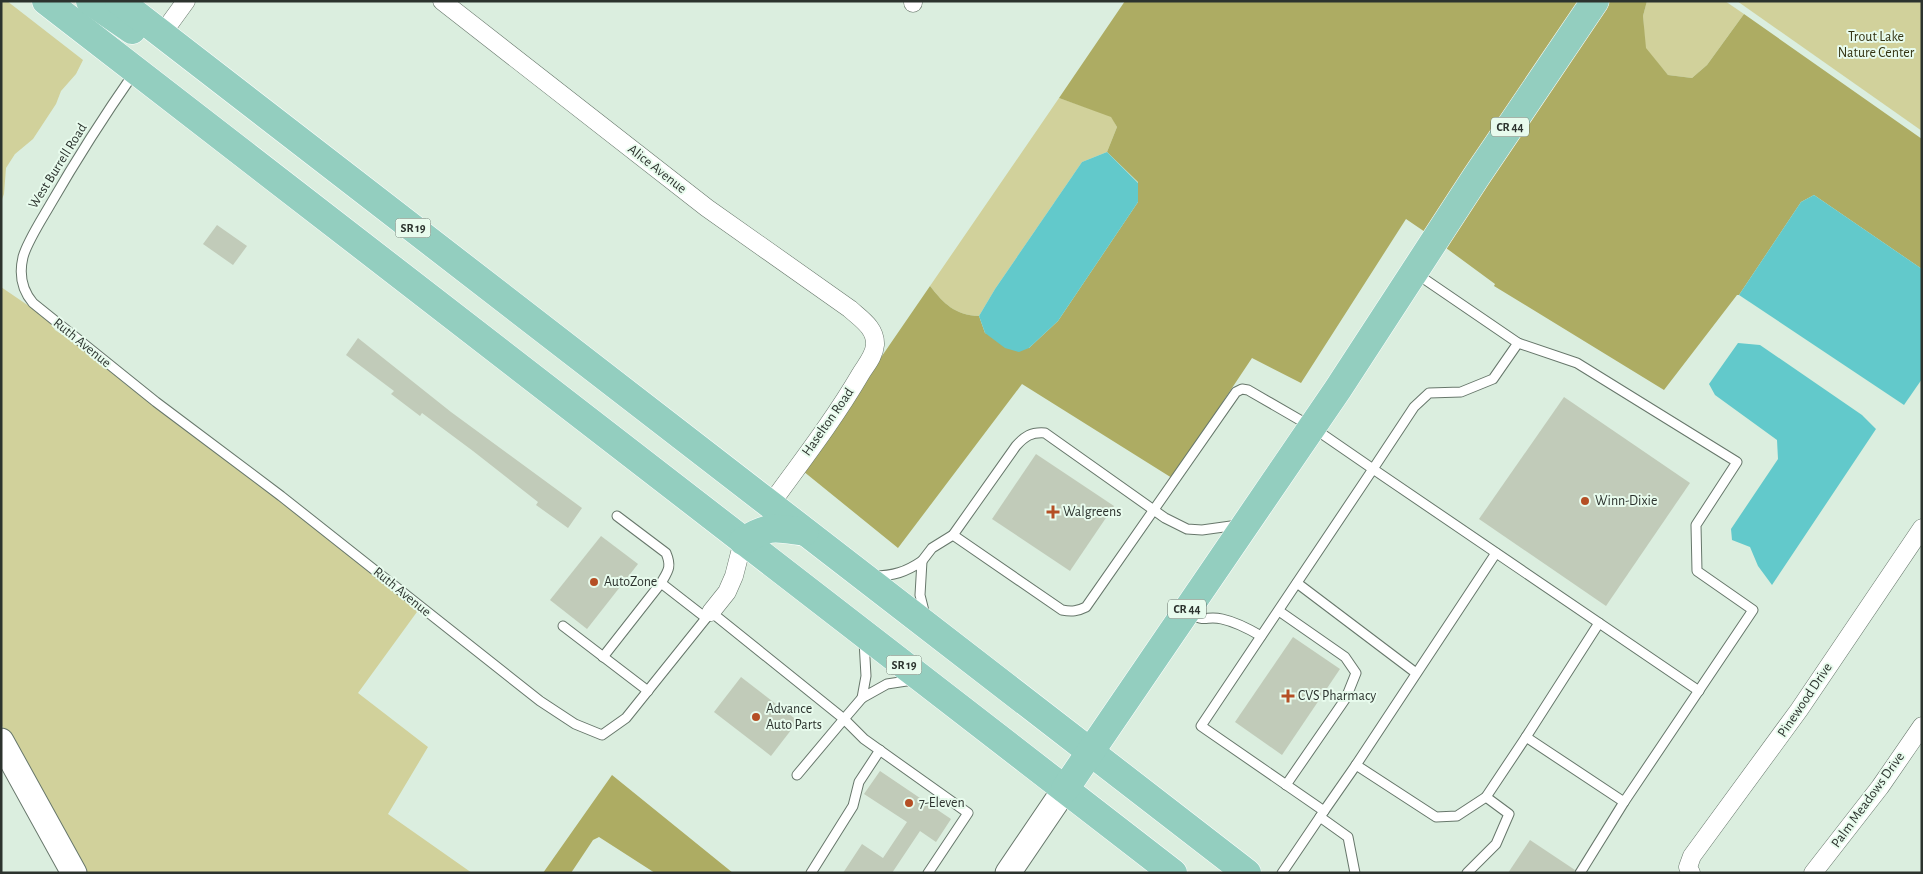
<svg xmlns="http://www.w3.org/2000/svg" width="1923" height="874" font-family="'Alegreya Sans',sans-serif">
<style>
.green{fill:#d1d19b}
.forest{fill:#adac63}
.water{fill:#62c9cb}
.building{fill:#c1cbb9}
.lines{fill:none;stroke-linecap:round;stroke-linejoin:round}
.lane-casing{stroke:#67776b;stroke-width:11}
.street-casing{stroke:#67776b;stroke-width:19}
.secondary-casing{stroke:#67776b;stroke-width:27}
.primary-casing{stroke:#fff;stroke-width:29}
.lane{stroke:#fff;stroke-width:9}
.street{stroke:#fff;stroke-width:18}
.secondary{stroke:#fff;stroke-width:25}
.primary{stroke:#93cebf;stroke-width:28}
.poi-dot{fill:#b54f25;stroke:#e8fbed;stroke-width:2}
.labels{text-anchor:middle;dominant-baseline:central;stroke-width:4;stroke-linejoin:round;paint-order:stroke}
.shield{fill:#e8fbed;stroke:#646f67;stroke-width:1}
.shield-label{font-size:12px;font-weight:bold;fill:#2c332e}
.park-label{font-size:14px;fill:#343413;stroke:#e8fbed}
.street-label{font-size:14px;fill:#2c332e;stroke:#e8fbed}
.poi-label{font-size:14px;fill:#2c332e;stroke:#e8fbed;text-anchor:start}
</style>
<rect width="100%" height="100%" fill="#dbeedf"/>
<g class="green">
<path d="M1,1H7L83,60L76,74L61,91L56,104L33,139L15,154L6,168L4,194L1,202Z"/>
<path d="M1647,1H1725L1744,14L1707,65L1692,78L1668,75L1645,48L1643,16Z"/>
<path d="M1737,1H1922V131Z"/>
<path d="M1059,98L1111,116L1117,127L1107,152L1082,162L995,289L979,316C955,315 944,304 930,286Z"/>
<path d="M1,287L48,319L55,330L93,355L125,384L149,400L422,605L358,693L428,747L388,814L472,873H83L1,724Z"/>
</g>
<g class="forest">
<path d="M1125,1H1584L1428,234L1406,219L1301,383L1252,358L1172,478L1022,384L898,548L803,471L930,286C944,304 955,315 979,316L985,333L1029,348L1058,321L1138,202V182L1107,152L1117,127L1111,117L1059,98Z"/>
<path d="M1606,1H1647L1643,16L1646,48L1668,75L1692,78L1707,65L1744,14L1922,139V269L1814,195L1801,202L1739,295H1737L1664,390L1494,286L1495,284L1442,245Z"/>
<path d="M612,775L733,873H655L599,837L593,840L571,873H543Z"/>
</g>
<g class="water">
<path d="M1107,152L1138,183V202L1058,321L1029,348L1019,352L1005,348L985,333L979,316L995,289L1082,162Z"/>
<path d="M1814,195L1922,269V379L1904,405L1739,295L1801,202Z"/>
<path d="M1738,343L1760,345L1862,415L1876,429L1772,585L1758,566L1750,547L1732,540L1731,529L1778,459L1777,440L1715,395L1709,384Z"/>
</g>
<g class="building">
<path d="M217,225L247,246L233,265L203,244Z"/>
<path d="M358,338L451,412L582,508L568,528L536,505L538,502L473,451L422,413L420,416L391,394L394,391L346,355Z"/>
<path d="M1564,397L1690,483L1606,606L1479,519Z"/>
<path d="M1036,454L1114,506L1070,571L992,519Z"/>
<path d="M601,536L638,564L587,629L550,600Z"/>
<path d="M1293,637L1340,669L1282,755L1235,722Z"/>
<path d="M741,677L798,721L771,756L714,712Z"/>
<path d="M880,771L951,819L936,842L920,831L892,873H843L862,844L883,858L907,822L864,794Z"/>
<path d="M1530,840L1575,870L1574,873H1508Z"/>
</g>
<g class="lines">
<g class="lane-casing">
<g id="lane">
<path d="M134,73C104,116 76,160 50,205C42,219 27,242 23,257C19,274 21,289 33,303L156,402L281,496L540,701L575,724L602,735L626,718L711,612L844,719L862,698"/>
<path d="M1518,343L1493,379L1461,392L1429,393L1414,407L1373,469L1699,691"/>
<path d="M617,516L666,553C672,567 668,571 661,583"/>
<path d="M953,535L1062,610C1072,612 1078,611 1086,607L1236,392L1242,389L1248,390L1312,427L1373,469L1201,726L1324,811L1282,873"/>
<path d="M922,561L932,548L953,535L1016,446C1025,436 1031,432 1045,433L1165,518L1187,529L1202,530L1238,525"/>
<path d="M874,576C893,576 906,572 922,561L920,595L925,615"/>
<path d="M1297,583L1416,673"/>
<path d="M1279,611L1345,657L1356,673L1346,698L1286,785"/>
<path d="M1188,612C1206,624 1205,615 1222,619C1236,622 1249,629 1261,636"/>
<path d="M563,626L648,691"/>
<path d="M864,641L866,676L862,698L887,684L913,680"/>
<path d="M603,657L661,583L706,618"/>
<path d="M1526,737L1599,623"/>
<path d="M1356,765L1496,553"/>
<path d="M797,775L844,719L864,739L968,813L928,873"/>
<path d="M1324,811L1356,765L1436,817L1457,816L1486,797L1526,737L1624,802L1753,610L1697,571L1696,525L1737,462L1577,363L1518,343L1417,274"/>
<path d="M1320,817L1348,837L1355,873"/>
<path d="M811,873L853,806L859,782L880,750"/>
<path d="M1467,873L1496,844L1509,814L1486,797"/>
<path d="M1580,873L1624,802"/>
</g>
</g>
<g class="street-casing">
<g id="street">
<path d="M442,1L707,208L850,309C861,319 876,328 875,345C874,357 865,366 860,375C833,421 801,462 770,505"/>
<path d="M913,1V3"/>
<path d="M162,34L186,1"/>
<path d="M711,612L727,592L734,576L743,541"/>
<path d="M1691,873L1688,867L1692,856L1799,710L1922,528"/>
<path d="M1813,873L1880,787L1922,726"/>
</g>
</g>
<g class="secondary-casing">
<g id="secondary">
<path d="M1,741L74,873"/>
<path d="M1008,873L1065,789"/>
</g>
</g>
<g class="primary-casing">
<g id="primary">
<path d="M46,1L1173,873"/>
<path d="M90,1L132,30"/>
<path d="M119,1L1247,873"/>
<path d="M743,541C770,524 776,528 805,532"/>
<path d="M1065,789L1338,389L1476,177L1595,1"/>
</g>
</g>
<use href="#lane" class="lane"/>
<use href="#street" class="street"/>
<use href="#secondary" class="secondary"/>
<use href="#primary" class="primary"/>
</g>
<g class="poi-dot">
<circle cx="1585" cy="501" r="5"/>
<path d="M1050.5 504.5h5v5h5v5h-5v5h-5v-5h-5v-5h5z"/>
<circle cx="594" cy="582" r="5"/>
<path d="M1285.5 688.5h5v5h5v5h-5v5h-5v-5h-5v-5h5z"/>
<circle cx="756" cy="717" r="5"/>
<circle cx="909" cy="803" r="5"/>
</g>
<g class="labels">
<g class="shield">
<rect x="1491" y="117.5" width="38" height="19" rx="4"/>
<rect x="395.5" y="218.5" width="35" height="19" rx="4"/>
<rect x="1168" y="599.5" width="38" height="19" rx="4"/>
<rect x="886.5" y="655.5" width="35" height="19" rx="4"/>
</g>
<g class="shield-label">
<text x="1510" y="127">CR 44</text>
<text x="413" y="228">SR 19</text>
<text x="1187" y="609">CR 44</text>
<text x="904" y="665">SR 19</text>
</g>
<g class="park-label">
<text x="1876" y="37">Trout Lake<tspan x="1876" dy="16">Nature Center</tspan></text>
</g>
<g class="street-label">
<text transform="translate(58 166) rotate(-58)">West Burrell Road</text>
<text transform="translate(657 169) rotate(38)">Alice Avenue</text>
<text transform="translate(82 343) rotate(39)">Ruth Avenue</text>
<text transform="translate(828 422) rotate(-55)">Haselton Road</text>
<text transform="translate(402 592) rotate(39)">Ruth Avenue</text>
<text transform="translate(1805 700) rotate(-56)">Pinewood Drive</text>
<text transform="translate(1868 800) rotate(-54)">Palm Meadows Drive</text>
</g>
<g class="poi-label">
<text x="1595" y="501">Winn-Dixie</text>
<text x="1063" y="512">Walgreens</text>
<text x="604" y="582">AutoZone</text>
<text x="1298" y="696">CVS Pharmacy</text>
<text x="766" y="709">Advance<tspan x="766" dy="16">Auto Parts</tspan></text>
<text x="919" y="803">7-Eleven</text>
</g>
</g>
<rect width="1923" height="874" fill="none" stroke="#2c332e" stroke-width="5"/>
</svg>
